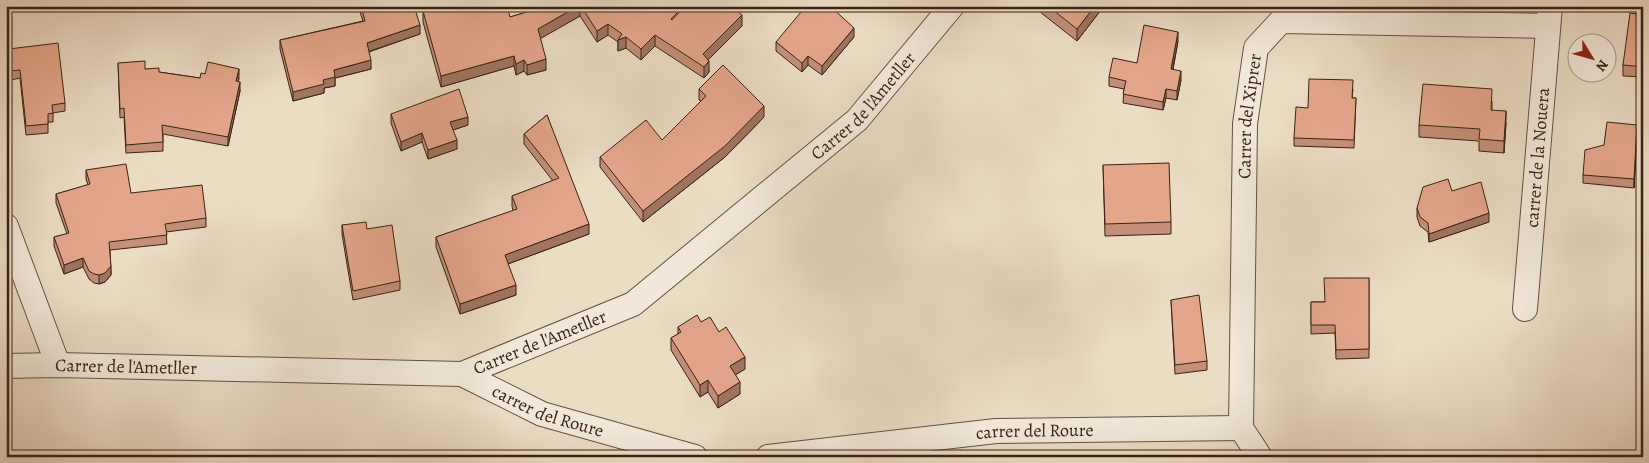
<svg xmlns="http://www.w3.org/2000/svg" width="1649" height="463" font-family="Alegreya,serif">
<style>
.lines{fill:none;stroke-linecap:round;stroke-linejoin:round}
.street-casing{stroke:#66513e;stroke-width:26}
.street{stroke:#f2e8d9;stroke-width:24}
.wall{fill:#c48f78;stroke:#3a2312}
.shaded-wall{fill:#a07461;stroke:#3a2312}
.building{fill:#e4a68b;stroke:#3a2312}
.labels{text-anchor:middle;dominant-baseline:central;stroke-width:4;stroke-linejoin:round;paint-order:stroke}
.street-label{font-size:18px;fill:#3a2312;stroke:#f2e8d9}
</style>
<rect width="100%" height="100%" fill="#ebdcc4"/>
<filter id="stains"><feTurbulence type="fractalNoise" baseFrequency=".004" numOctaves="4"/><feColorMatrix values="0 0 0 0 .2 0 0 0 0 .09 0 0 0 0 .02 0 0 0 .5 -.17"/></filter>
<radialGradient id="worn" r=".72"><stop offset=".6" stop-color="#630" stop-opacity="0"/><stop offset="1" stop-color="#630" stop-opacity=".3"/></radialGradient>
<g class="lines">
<g class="street-casing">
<g id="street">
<path d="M6,226L58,365"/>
<path id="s1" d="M1525,309L1550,6"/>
<path id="s2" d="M6,366L58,365L462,374L633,304L857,120L952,6"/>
<path id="s3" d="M462,374L542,414L695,457"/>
<path id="s4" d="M1241,428L1245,124L1256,48L1281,21L1548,26"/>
<path d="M1241,428L1260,457"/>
<path id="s5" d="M768,457L996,431L1241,428"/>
</g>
</g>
<use href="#street" class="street"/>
</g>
<g class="wall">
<path d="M358,6H414L420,34L369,52L371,69L335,78V86L324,88V93L293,101L280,49V40L363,21Z"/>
<path d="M547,6H731L742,26L708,60L709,72L704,78L655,46L641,60L626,48L618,51V42L608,35L597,42L580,16L540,38L546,70L527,75L524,71L516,75L514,66L441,87L423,22V11L510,17Z"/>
<path d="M1035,6H1104L1077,41L1035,8Z"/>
<path d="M1643,6V77L1623,76V65L1637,14Z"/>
<path d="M854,37L822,75L808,65L802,72L776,51V42Z"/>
<path d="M1178,41L1173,70L1181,80L1177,100L1166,98L1163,110L1123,103L1124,89L1109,86V77Z"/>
<path d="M9,49L65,103V111L53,113V122H48V133L26,135L20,78L11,80Z"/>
<path d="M118,63L159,72L200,78L205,74L239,78L238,82L240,91L228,146L163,134V151L126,153L124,117L120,118Z"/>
<path d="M699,89L764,117L725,157L643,222L600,167V157L662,140L701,101L699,100Z"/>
<path d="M1353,89L1352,98H1356L1354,148L1294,146V138L1308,108Z"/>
<path d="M1492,101V110L1506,123L1504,153L1479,151V141L1419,137V125Z"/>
<path d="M391,114L468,125L453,130L457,149L428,159L422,142L401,151L391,123Z"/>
<path d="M547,115L589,234L508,264L516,295L460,314L436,247V237L513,211L512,206V196L553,181L524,144V134Z"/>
<path d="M1637,134L1634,188L1583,183V175L1604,145Z"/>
<path d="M1103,165L1171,222V234L1105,236Z"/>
<path d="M86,170L131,193L206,218V227L166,232L167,244L110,250L111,275L105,282L99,284L94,283L89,279L83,267L64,274L54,246V237L67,234L56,203V194L88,185L86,179Z"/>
<path d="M1452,191L1489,222L1429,242L1428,232L1420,226L1417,217V208Z"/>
<path d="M342,225L367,229L400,281V290L353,300L342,234Z"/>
<path d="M1369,278V358L1336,359L1335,333L1311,334V302H1325Z"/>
<path d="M1171,300L1207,361V370L1175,374Z"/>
<path d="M701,322L745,369L735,375L740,394L718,408L708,392L700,397L671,350V338L678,334V327Z"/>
</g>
<g class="shaded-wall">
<path d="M578,6H580V16L538,40V29Z"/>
<path d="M1095,6H1104L1077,41V29Z"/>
<path d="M742,15V26L703,65V54Z"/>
<path d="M608,24V35L597,42V31Z"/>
<path d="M420,25V34L367,52V43Z"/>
<path d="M854,28V37L822,75V66Z"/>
<path d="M1178,32V41L1171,78V69Z"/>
<path d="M655,35V46L641,60V49Z"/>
<path d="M626,37V48L618,51V40Z"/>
<path d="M514,56V66L441,87V76Z"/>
<path d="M808,56V65L802,72V63Z"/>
<path d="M546,59V70L527,75V65Z"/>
<path d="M371,60V69L335,78V86L324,88V93L293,101V92L323,80L334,70Z"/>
<path d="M524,60V71L516,75V64Z"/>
<path d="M709,61V72L704,78V67Z"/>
<path d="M239,69V78L236,90V81Z"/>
<path d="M1181,71V80L1177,100V91Z"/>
<path d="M240,82V91L228,146V137Z"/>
<path d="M1166,89V98L1163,110V102Z"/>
<path d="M764,106V117L725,157L643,222V211Z"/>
<path d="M1506,111V123L1504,153V141Z"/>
<path d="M468,117V125L450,131V122Z"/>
<path d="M1637,125V134L1634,188V179Z"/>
<path d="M422,133V142L401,151V142Z"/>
<path d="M457,140V149L428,159V150Z"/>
<path d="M1489,213V222L1429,242V234Z"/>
<path d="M589,224V234L505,265V255Z"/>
<path d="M83,258V267L64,274V265Z"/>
<path d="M111,266V275L105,282L99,284V275Z"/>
<path d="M516,285V295L460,314V304Z"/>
<path d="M745,357V369L730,378V366Z"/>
<path d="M708,380V392L700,397V385Z"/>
<path d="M740,382V394L718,408V396Z"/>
</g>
<g class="building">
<path d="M361,6H414L420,25L367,43L371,60L334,70L335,77L323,80L324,84L293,92L280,40L365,21Z"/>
<path d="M440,6H507L510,17L547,6H578L538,29L546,59L527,65L524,60L516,64L514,56L441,76L423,11Z"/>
<path d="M581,6H684L671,19L672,20L685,6H731L742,15L703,54L709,61L704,67L655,35L641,49L626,37L618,40L622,34L608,24L597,31Z"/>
<path d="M806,6H830L854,28L822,66L808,56L802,63L776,42Z"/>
<path d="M1048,6H1095L1077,29Z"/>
<path d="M1637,6H1643V67L1623,65L1630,13L1637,14Z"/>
<path d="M1144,25L1178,32L1171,69L1181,71L1177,91L1166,89L1163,102L1123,94L1126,81L1109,77L1113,58L1137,63Z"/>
<path d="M58,43L65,103L52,105L53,113L48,114V124L26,126L20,70L11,71L9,49Z"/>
<path d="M145,61V69L159,68V72L200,78L201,73L205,74L208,62L239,69L236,81L240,82L228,137L162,125L163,142L126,145L124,108L120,109L118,63Z"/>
<path d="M723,65L764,106L725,146L643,211L600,157L646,120L662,140L706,96L699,89Z"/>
<path d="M1309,79L1353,80L1352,98H1356L1354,140L1294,138L1296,107L1308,108Z"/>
<path d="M1423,84L1492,89L1491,110L1506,111L1504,141L1479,139L1480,129L1419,125Z"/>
<path d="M459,89L468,117L450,122L457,140L428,150L422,133L401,142L391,114Z"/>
<path d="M547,115L589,224L505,255L516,285L460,304L436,237L517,209L512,196L559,178L524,134Z"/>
<path d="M1607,122L1637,125L1634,179L1583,175L1585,150L1604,145Z"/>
<path d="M1169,163L1171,222L1105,224L1103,165Z"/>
<path d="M126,164L131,193L202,185L206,218L165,224L167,235L109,242L111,266L105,273L99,275L94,274L89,271L83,258L64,265L54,237L69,233L56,194L90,184L86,170Z"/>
<path d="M1448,179L1452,191L1481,182L1489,213L1429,234L1428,223L1420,217L1417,208L1423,187Z"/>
<path d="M366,222L367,229L392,225L400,281L353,291L342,225Z"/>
<path d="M1324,278H1369V349L1336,350L1335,325H1311V302H1325Z"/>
<path d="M1199,295L1207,361L1175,365L1171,300Z"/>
<path d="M697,315L701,322L710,317L719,332L726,327L745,357L730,366L740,382L718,396L708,380L700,385L671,338L681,332L678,327Z"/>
</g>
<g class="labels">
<g class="street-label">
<text stroke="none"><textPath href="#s2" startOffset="945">Carrer de l'Ametller</textPath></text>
<text stroke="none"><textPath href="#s4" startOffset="312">Carrer del Xiprer</textPath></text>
<text stroke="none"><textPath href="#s1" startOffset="152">carrer de la Nouera</textPath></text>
<text stroke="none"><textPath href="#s2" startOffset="540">Carrer de l'Ametller</textPath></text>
<text stroke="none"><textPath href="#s2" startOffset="120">Carrer de l'Ametller</textPath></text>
<text stroke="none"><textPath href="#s3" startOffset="94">carrer del Roure</textPath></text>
<text stroke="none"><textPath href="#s5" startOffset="268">carrer del Roure</textPath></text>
</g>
</g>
<rect width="1649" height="463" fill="none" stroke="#ebdcc4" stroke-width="25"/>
<rect x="8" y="8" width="1634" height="448" fill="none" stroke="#3a2312" stroke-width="2.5"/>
<rect x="12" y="12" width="1624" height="438" fill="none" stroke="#3a2312"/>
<g transform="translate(1592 58) rotate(127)"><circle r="24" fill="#f2e8d9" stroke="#a89989"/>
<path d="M0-4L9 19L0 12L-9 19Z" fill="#8f2418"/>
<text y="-8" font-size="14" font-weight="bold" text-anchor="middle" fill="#3a2312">N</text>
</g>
<rect width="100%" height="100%" filter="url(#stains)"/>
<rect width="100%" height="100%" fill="url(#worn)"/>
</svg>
